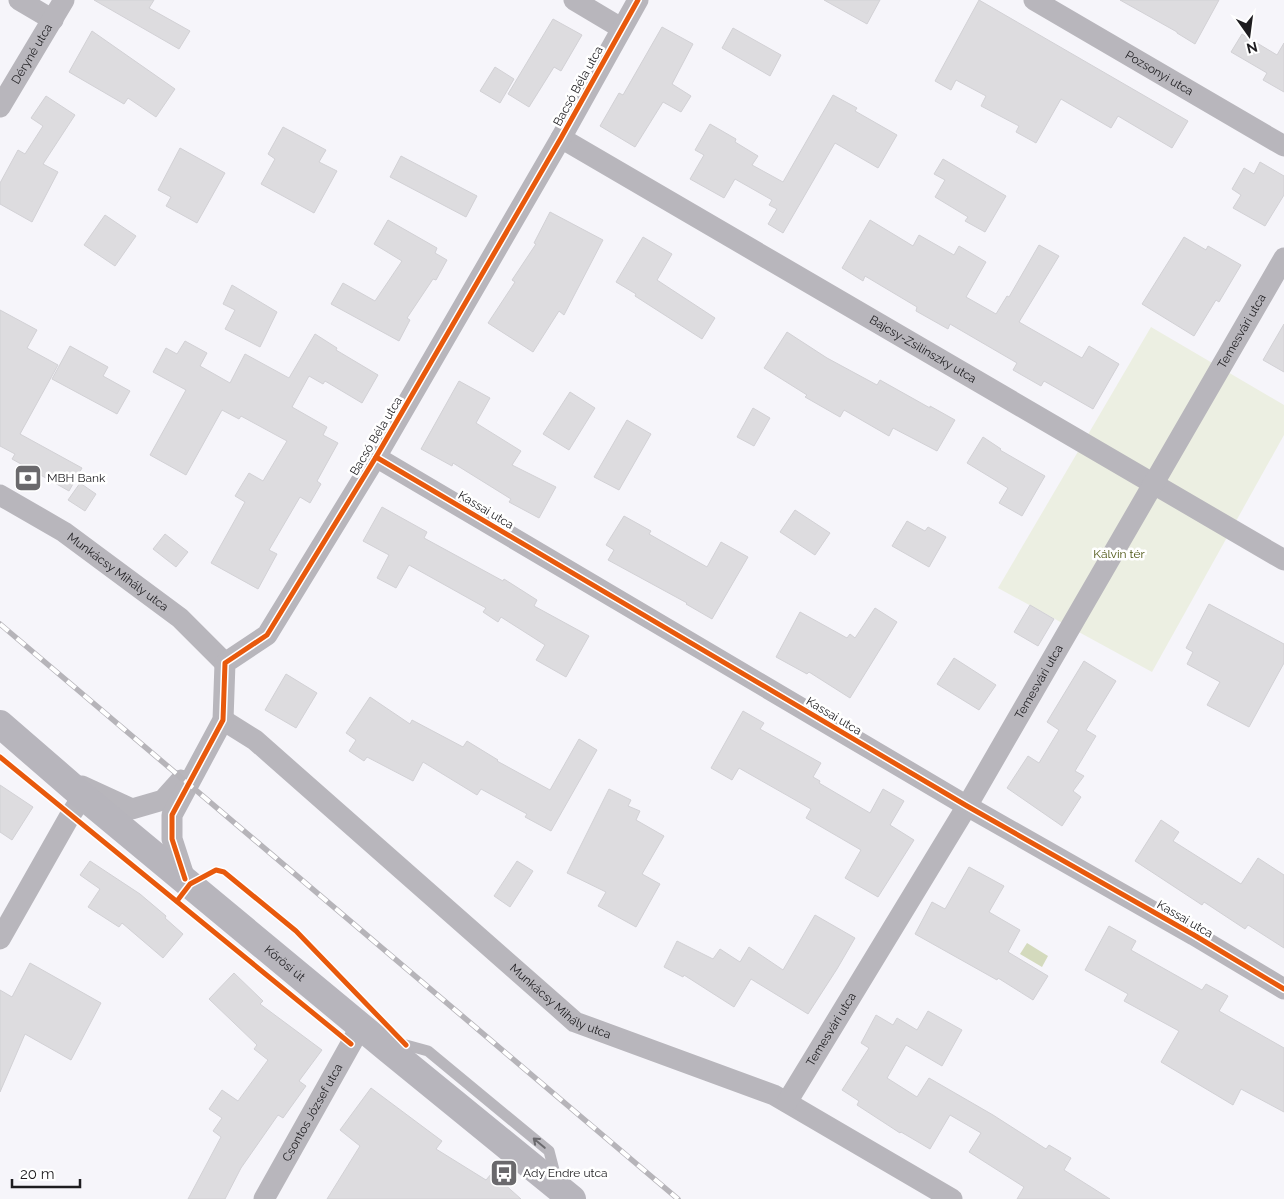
<svg xmlns="http://www.w3.org/2000/svg" width="1284" height="1199" font-family="Raleway,sans-serif">
<style>
.green{fill:#ecefe2}
.water{fill:#d4dabd}
.building{fill:#dddcdf;stroke:#d2d1d5}
.lines{fill:none;stroke-linecap:round;stroke-linejoin:round}
.lane{stroke:#b8b6bc;stroke-width:11}
.street{stroke:#b8b6bc;stroke-width:21}
.secondary{stroke:#b7b5bc;stroke-width:28}
.rail-casing{stroke:#b6b4b9;stroke-width:5.5}
.rail{stroke:#fff;stroke-width:4;stroke-dasharray:11;stroke-linecap:butt}
.cycleway-casing{stroke:#fff;stroke-width:8}
.cycleway{stroke:#e8590c;stroke-width:5}
.oneway{stroke:#6b6a6e}
.labels{text-anchor:middle;dominant-baseline:central;stroke-width:5;stroke-linejoin:round;paint-order:stroke}
.street-label{font-size:12px;fill:#1e1d20;stroke:#fff}
.poi-label{font-size:12px;fill:#1e1d20;stroke:#fff;text-anchor:start}
.park-label{font-size:12px;fill:#4c5512;stroke:#fff}
</style>
<rect width="100%" height="100%" fill="#f6f5fa"/>
<path class="green" d="M1151,327L1284,405V435L1152,672L998,588Z"/>
<path class="water" d="M1027,943L1048,956L1042,967L1020,954Z"/>
<g class="building">
<path d="M94,0H154L149,8L190,31L179,49Z"/>
<path d="M824,0H880L867,24Z"/>
<path d="M979,0L1188,121L1172,148L1118,116L1111,128L1061,99L1036,143L1016,132L1019,126L981,106L986,96L956,80L951,90L935,81Z"/>
<path d="M1120,0H1219L1195,44L1177,33V32Z"/>
<path d="M553,19L582,35L561,71L554,67L529,107L508,94Z"/>
<path d="M662,27L693,44L672,84L691,96L681,112L663,102L635,147L600,126L619,93L623,95Z"/>
<path d="M733,28L781,55L770,76L722,48Z"/>
<path d="M92,31L175,89L156,117L128,98L124,104L69,72Z"/>
<path d="M1242,34L1277,55L1284,43V92L1263,80L1267,73L1231,52Z"/>
<path d="M495,67L514,79L500,103L480,91Z"/>
<path d="M833,95L857,108L855,111L897,135L878,168L835,143L783,233L768,224L777,209L769,205L772,200L735,179L724,198L690,179L704,155L695,150L710,124L736,139L735,142L758,156L752,165L783,182Z"/>
<path d="M46,96L75,115L43,164L58,172L32,222L0,204V183L18,150L25,154L43,126L31,118Z"/>
<path d="M283,127L326,150L319,162L337,171L314,213L261,184L275,159L268,154Z"/>
<path d="M180,148L225,173L197,223L166,206L171,197L158,190Z"/>
<path d="M401,156L477,196L466,217L390,177Z"/>
<path d="M943,159L1006,196L985,232L965,221L968,217L935,197L945,180L934,174Z"/>
<path d="M1260,162L1284,176V195L1265,226L1233,208L1241,195L1232,189L1244,168L1254,174Z"/>
<path d="M550,212L603,240L564,315L559,311L533,352L488,323L515,282L512,280L536,244L534,243Z"/>
<path d="M105,215L136,236L115,266L84,245Z"/>
<path d="M388,220L437,248L435,253L447,260L436,280L433,279L407,318L410,320L399,341L331,304L343,283L375,301L402,261L374,244Z"/>
<path d="M870,220L913,246L919,235L954,255L959,246L986,262L966,297L996,314L1007,296L1009,297L1039,245L1059,256L1019,322L1082,358L1089,346L1119,364L1093,409L1044,381L1041,386L1013,370L1017,363L950,324L948,329L916,311L917,307L865,276L863,281L842,268Z"/>
<path d="M643,237L672,254L657,280L715,318L702,339L635,296L636,294L616,282Z"/>
<path d="M1184,237L1206,250L1208,246L1241,265L1219,302L1216,300L1194,336L1142,304Z"/>
<path d="M232,285L277,312L260,347L225,329L235,310L223,304Z"/>
<path d="M0,310L37,330L27,348L58,365L20,434L82,468L69,491L12,459L15,454L0,446Z"/>
<path d="M1284,324V372L1263,360Z"/>
<path d="M787,332L827,358L877,385L880,380L930,408V406L955,420L937,451L893,428L889,436L844,410L840,417L805,397L807,395L764,368Z"/>
<path d="M315,334L337,348L336,350L378,375L362,403L325,381L323,384L309,376L292,407L327,427L323,435L338,443L317,481L321,484L310,503L300,497L269,550L277,554L258,589L211,563L245,502L235,496L249,473L263,481L287,441L241,416L239,419L222,410L186,475L150,455L186,390L153,372L166,348L177,354L185,341L207,353L200,366L230,383L245,354L289,378Z"/>
<path d="M70,346L108,367L103,376L130,391L117,414L52,379Z"/>
<path d="M459,381L490,398L476,423L521,451L512,465L556,487L539,518L509,502L511,499L453,463L452,466L421,449Z"/>
<path d="M570,392L595,408L569,450L543,434Z"/>
<path d="M753,408L770,418L754,446L737,437Z"/>
<path d="M627,420L651,434L619,490L594,477Z"/>
<path d="M983,437L1001,449L1000,450L1045,476L1022,516L999,503L1008,488L967,463Z"/>
<path d="M80,483L96,494L85,511L68,500Z"/>
<path d="M382,507L427,532L424,538L503,581L504,579L537,600L534,606L589,636L566,677L536,660L545,645L501,617L498,622L483,612L486,608L409,565L396,588L377,578L389,555L363,541Z"/>
<path d="M795,510L830,533L815,555L780,532Z"/>
<path d="M624,516L651,531L649,534L707,567L721,542L748,557L712,619L686,604L687,603L608,560L614,550L606,545Z"/>
<path d="M907,521L925,531L928,527L946,537L929,567L892,546Z"/>
<path d="M165,534L188,552L176,567L153,549Z"/>
<path d="M1209,604L1284,644V663L1249,727L1207,705L1220,682L1187,664L1193,652L1186,648Z"/>
<path d="M1030,605L1054,619L1038,646L1014,632Z"/>
<path d="M875,608L897,622L850,698L809,672L807,674L776,657L800,612L847,638L850,634L855,638Z"/>
<path d="M954,658L996,685L979,710L937,684Z"/>
<path d="M1084,661L1116,681L1086,730L1096,736L1075,771L1084,776L1073,791L1081,797L1062,826L1007,788L1028,756L1039,763L1059,730L1047,722Z"/>
<path d="M286,674L317,693L296,728L265,710Z"/>
<path d="M370,697L410,724L412,720L463,747L467,741L498,760L497,761L550,790L579,739L597,750L551,831L525,817L527,814L481,789L477,795L423,762L413,781L367,757L364,761L349,751L356,740L346,733Z"/>
<path d="M743,711L764,723L760,729L821,763L813,777L820,781L819,783L870,813L883,789L904,801L890,825L914,840L878,897L845,878L861,850L806,818L811,809L739,768L732,780L711,768Z"/>
<path d="M0,785L33,807L12,840L0,832Z"/>
<path d="M609,789L631,800L628,806L640,811L636,820L664,836L642,874L660,884L636,927L598,906L606,892L567,873Z"/>
<path d="M1161,820L1179,832L1173,841L1241,884L1258,858L1284,875V948L1248,925L1245,929L1204,902L1202,905L1135,861Z"/>
<path d="M90,861L140,894L166,916L165,918L183,934L163,958L122,923L119,927L88,907L100,889L80,875Z"/>
<path d="M517,861L533,871L510,907L494,896Z"/>
<path d="M969,867L1004,886L989,912L1020,930L1008,952L1048,976L1033,1000L998,978L997,980L915,934L932,902L945,909Z"/>
<path d="M815,915L855,938L837,969L808,1014L751,979L734,1007L684,975L683,977L664,967L677,941L713,959L720,949L740,962L749,947L783,970Z"/>
<path d="M1109,926L1136,941L1131,950L1202,990L1206,984L1228,996L1219,1011L1284,1048V1112L1241,1089L1233,1105L1161,1062L1179,1031L1124,1001L1128,994L1085,970Z"/>
<path d="M30,963L101,1003L71,1060L25,1034L0,1092V990L12,997Z"/>
<path d="M234,973L263,1001L260,1004L322,1050L299,1081L306,1086L283,1118L278,1115L241,1168L225,1199H188L221,1137L213,1131L222,1118L209,1109L222,1090L238,1101L268,1060L254,1049L257,1045L209,999Z"/>
<path d="M928,1011L962,1030L942,1066L906,1045L887,1078L917,1097L929,1078L993,1115L1046,1149L1049,1145L1071,1158L1064,1170L1110,1199H1017L1024,1187L969,1152L981,1133L950,1115L930,1149L901,1132L900,1133L857,1105L859,1101L842,1090L869,1048L861,1043L876,1015L893,1025L897,1018L917,1030Z"/>
<path d="M371,1088L442,1141L436,1149L486,1180L492,1173L521,1199H327L360,1146L340,1130Z"/>
</g>
<g class="lines">
<path class="lane" d="M390,1049L406,1045L428,1051L549,1151L556,1178"/>
<g class="street">
<path d="M19,0L53,20"/>
<path d="M574,0L621,28"/>
<path id="s1" d="M1034,0L1284,146"/>
<path id="s2" d="M0,107L64,0"/>
<path id="s3" d="M561,138L1284,560"/>
<path d="M376,457L967,806L1194,935L1284,989"/>
<path id="s4" d="M0,495L64,532L180,618L225,663"/>
<path id="s5" d="M223,720L255,740L575,1022L774,1095L952,1199"/>
<path d="M82,786L132,809L163,800L181,780"/>
<path d="M185,879L172,839V815L223,720L225,663L267,635L376,457L561,138L638,0"/>
<path d="M0,939L71,814L83,796"/>
<path id="s6" d="M787,1102L967,806L1284,258"/>
<path id="s7" d="M264,1199L361,1026"/>
</g>
<path class="secondary" id="s8" d="M0,724L83,796L388,1049L572,1199"/>
<g class="rail-casing">
<path id="rail" d="M0,624L678,1199"/>
</g>
<use href="#rail" class="rail"/>
<g class="cycleway-casing">
<g id="cycleway">
<path d="M376,457L967,806L1194,935L1284,989"/>
<path d="M0,757L351,1044"/>
<path d="M185,879L172,839V815L223,720L225,663L267,635L376,457L561,138L638,0"/>
<path d="M177,901L190,884L216,870L224,872L296,931L406,1045"/>
</g>
</g>
<use href="#cycleway" class="cycleway"/>
</g>
<defs><path id="oneway-shaft" d="M-6 0H5M1.5-3L5.5 0L1.5 3" fill="none" stroke-width="1.6" stroke-linecap="round" stroke-linejoin="round" transform="scale(1.25)"/></defs>
<use class="oneway" href="#oneway-shaft" transform="translate(539 1143) rotate(-140)"/>
<defs>
<g id="bank-square" transform="scale(1.4375)"><rect x="-9" y="-9" width="18" height="18" rx="4" fill="#6a696c" stroke="#fff"/><path d="M-6-4H6V4H-6ZM0-2.3a2.3 2.3 0 1 0 0 4.6a2.3 2.3 0 1 0 0-4.6Z" fill="#fff"/></g>
<g id="bus-square" transform="scale(1.4375)"><rect x="-9" y="-9" width="18" height="18" rx="4" fill="#6a696c" stroke="#fff"/><path d="M-5-6H5V4H4V6H2V4H-2V6H-4V4H-5ZM-3.5-4V0h7V-4ZM-3.5 1.2v1.5H-2V1.2ZM2 1.2v1.5H3.5V1.2Z" fill="#fff"/></g>
</defs>
<g fill-rule="evenodd">
<use href="#bank-square" x="28" y="478"/>
<use href="#bus-square" x="504" y="1173"/>
</g>
<g class="labels">
<g class="street-label">
<text stroke="none"><textPath href="#s2" startOffset="62">Déryné utca</textPath></text>
<text stroke="none"><textPath href="#s1" startOffset="145">Pozsonyi utca</textPath></text>
<text transform="translate(578 86) rotate(-61)">Bacsó Béla utca</text>
<text stroke="none"><textPath href="#s6" startOffset="895">Temesvári utca</textPath></text>
<text stroke="none"><textPath href="#s3" startOffset="419">Bajcsy-Zsilinszky utca</textPath></text>
<text transform="translate(376 436) rotate(-59)">Bacsó Béla utca</text>
<text transform="translate(486 510) rotate(31)">Kassai utca</text>
<text stroke="none"><textPath href="#s4" startOffset="141">Munkácsy Mihály utca</textPath></text>
<text stroke="none"><textPath href="#s6" startOffset="490">Temesvári utca</textPath></text>
<text transform="translate(834 716) rotate(31)">Kassai utca</text>
<text transform="translate(1185 919) rotate(30)">Kassai utca</text>
<text stroke="none"><textPath href="#s8" startOffset="372">Kőrösi út</textPath></text>
<text stroke="none"><textPath href="#s5" startOffset="441">Munkácsy Mihály utca</textPath></text>
<text stroke="none"><textPath href="#s6" startOffset="85">Temesvári utca</textPath></text>
<text stroke="none"><textPath href="#s7" startOffset="99">Csontos József utca</textPath></text>
</g>
<g class="poi-label">
<text x="47" y="478">MBH Bank</text>
<text x="523" y="1173">Ady Endre utca</text>
</g>
<g class="park-label">
<text x="1119" y="554">Kálvin tér</text>
</g>
</g>
<g transform="translate(1249 35) rotate(166)" stroke="#ffffff" stroke-width="4" paint-order="stroke">
<path d="M0-4L9 19L0 12L-9 19Z" fill="#1e1d20"/>
<text y="-8" font-size="14" font-weight="bold" text-anchor="middle" fill="#1e1d20">N</text>
</g>
<path d="M12 1179v8h68v-8" fill="none" stroke="#1e1d20" stroke-width="2.5"/>
<text x="20" y="1179" font-size="15" fill="#1e1d20" stroke="#ffffff" stroke-width="4" paint-order="stroke">20 m</text>
</svg>
